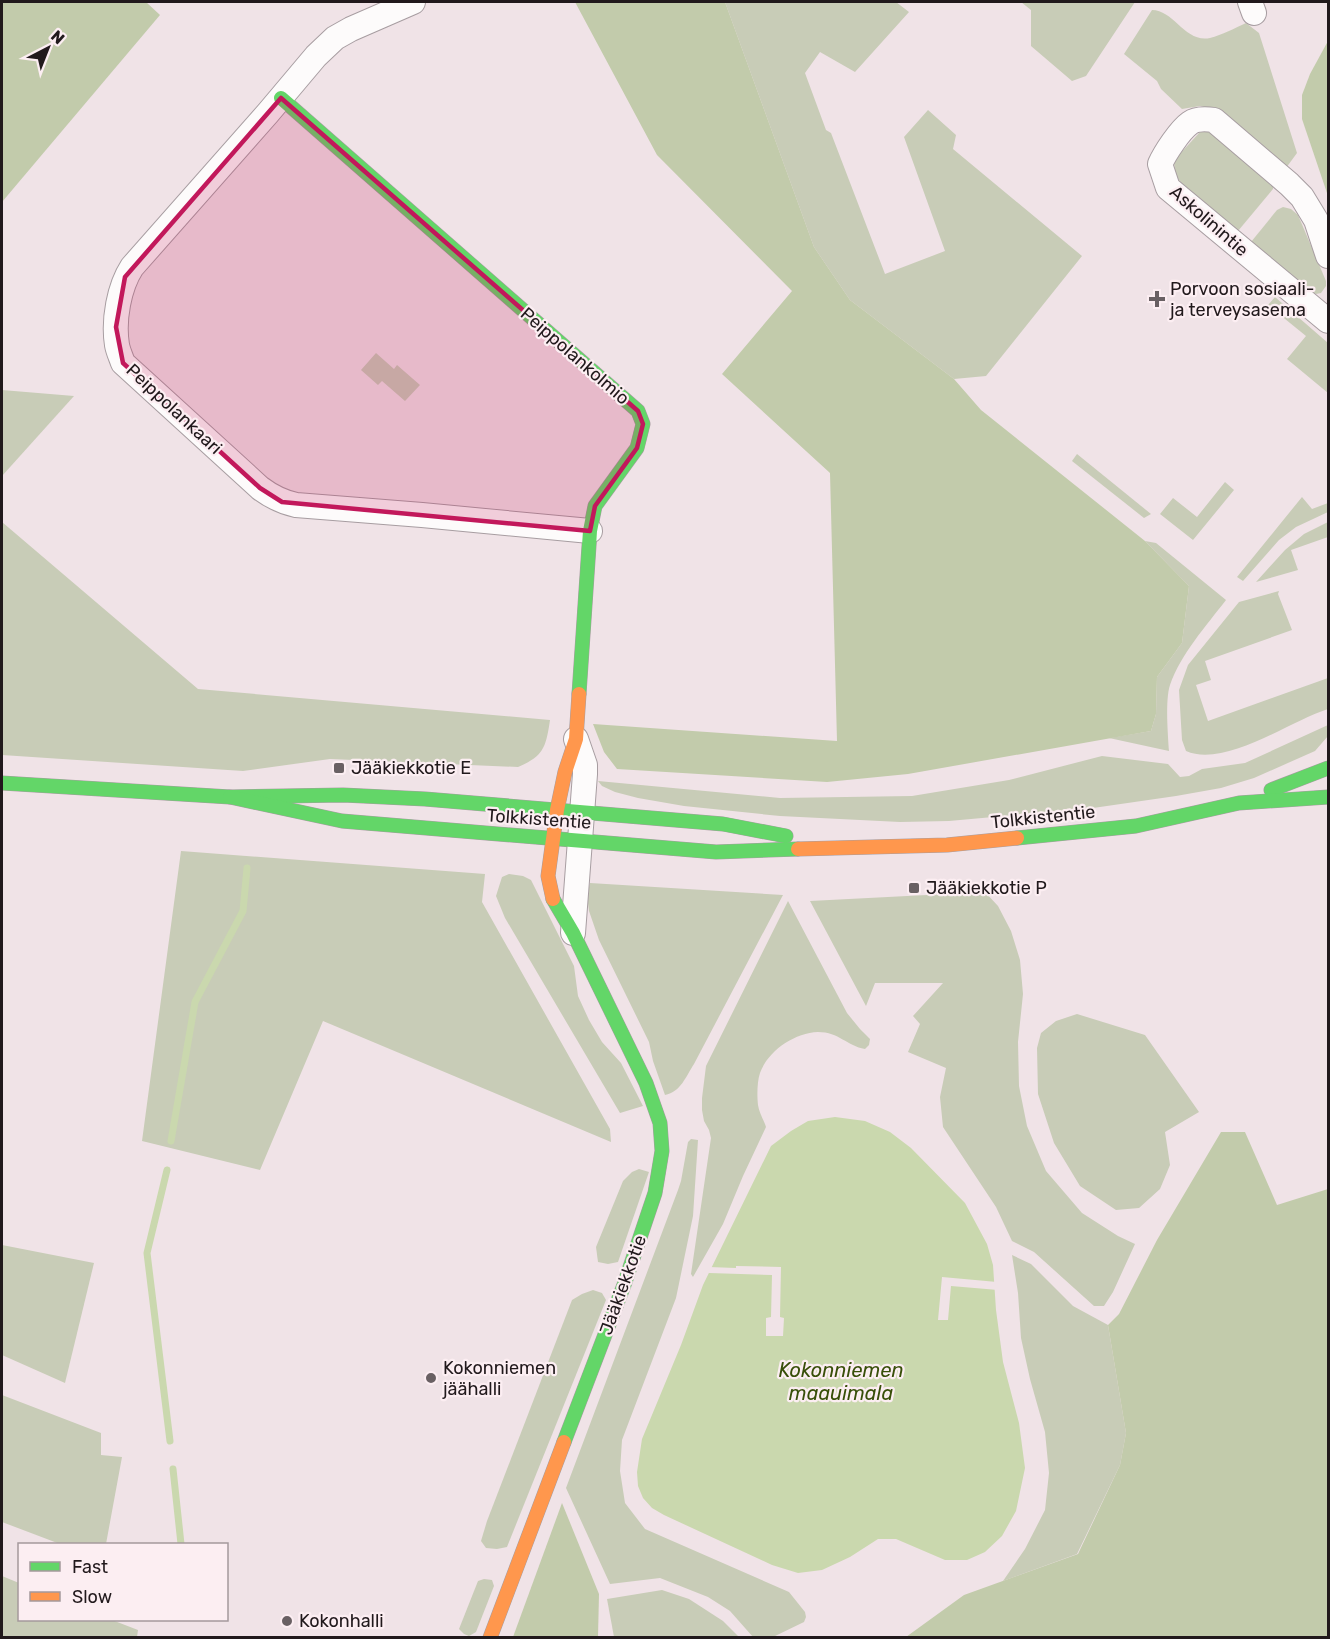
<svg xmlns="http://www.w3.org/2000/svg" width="1330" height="1639" font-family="Rubik,sans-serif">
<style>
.green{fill:#c8ccb7}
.forest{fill:#c2cbab}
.water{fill:#cad8ae}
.pier{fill:#f0e3e7}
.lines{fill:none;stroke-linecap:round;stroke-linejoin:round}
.stream{stroke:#cad8ae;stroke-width:7}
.street-casing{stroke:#a79da1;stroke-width:26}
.fast-casing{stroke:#a79da1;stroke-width:15}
.slow-casing{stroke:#a79da1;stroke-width:15}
.street{stroke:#fdfbfb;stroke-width:24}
.fast{stroke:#63d668;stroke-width:14}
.slow{stroke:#ff974d;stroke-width:14}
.marked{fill:#c2185b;fill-opacity:0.2;stroke:#c2185b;stroke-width:4.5;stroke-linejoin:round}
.poi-dot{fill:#696063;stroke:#fceef2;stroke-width:2}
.labels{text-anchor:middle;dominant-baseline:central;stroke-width:4.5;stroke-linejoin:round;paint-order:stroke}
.street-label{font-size:18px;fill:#21191c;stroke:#fceef2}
.poi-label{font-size:18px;fill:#21191c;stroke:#fceef2;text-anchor:start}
.water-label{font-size:20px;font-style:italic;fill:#384f09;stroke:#fceef2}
</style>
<rect width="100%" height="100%" fill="#f0e3e7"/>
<g class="green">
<path d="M725,2H896L909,12L855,72L820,52L805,73L826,130L831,133L885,274L945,251L904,137L928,110L956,135L953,149L1082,256L986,376L954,379L850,300L814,247Z"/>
<path d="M1021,2H1135L1086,76L1072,81L1031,46V10Z"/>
<path d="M1152,10C1174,10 1185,43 1210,38C1222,35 1235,28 1246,23L1259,33L1297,153L1286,168L1223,112L1200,106L1182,109L1161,89L1157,81L1124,54Z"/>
<path d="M1209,130L1273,186V189L1238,231L1183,186L1175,174L1174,162L1177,157L1200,132Z"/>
<path d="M1283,207L1291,209L1298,215L1326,281V286L1321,293L1316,294L1311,292L1251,242L1277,210Z"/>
<path d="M1275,297L1328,343V393L1287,359L1306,336L1268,305Z"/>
<path d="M376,353L394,369L397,365L420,385L405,401L382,381L378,385L361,370Z"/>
<path d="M2,390L74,396L2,476Z"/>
<path d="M1077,454L1151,514L1144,518L1072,461Z"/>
<path d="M1225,482L1234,490L1193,540L1160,514L1173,498L1197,517Z"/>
<path d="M1302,497L1312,509L1328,503V512L1296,527L1279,540L1243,581L1237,577Z"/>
<path d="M2,522L198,689L550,720C546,747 544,756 518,767L330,759L243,771L2,755Z"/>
<path d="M1328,522V537L1291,550L1298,570L1256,582L1285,550L1304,534Z"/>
<path d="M1145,541L1156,543L1226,600C1206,626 1181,654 1170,685C1165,700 1168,735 1169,751L1109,738L1151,731L1156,714L1157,677L1182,643L1189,586Z"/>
<path d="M1279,591L1278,594L1292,630L1205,661L1211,680L1196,685L1208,721L1328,678V709C1290,721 1225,768 1186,751L1182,740L1179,690L1188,665L1239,602Z"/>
<path d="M1328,725V736L1315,751L1254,778L1221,788L1176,796L1093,808L949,821L900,822L780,816L684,806L638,798L615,792L602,786L598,781L780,798L912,796L1009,780L1102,756L1168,764L1180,777L1189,776L1202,769L1245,763Z"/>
<path d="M181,851L485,874L482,902L610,1129L611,1142L323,1021L260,1170L142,1141Z"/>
<path d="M509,874L523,876L531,880L574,966L578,996L589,1020L602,1042L621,1063L643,1106L620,1113L505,918L496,896L502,877Z"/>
<path d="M590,883L783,895L694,1064C686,1076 681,1092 665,1095L653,1061L649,1042L599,940L589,911L587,896Z"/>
<path d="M985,892L998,906L1011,931L1020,960L1023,994L1018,1042L1019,1086L1027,1126L1046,1171L1082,1213L1118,1236L1135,1244L1113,1292L1104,1306H1094L1034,1252L1012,1241L996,1207L943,1127L940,1097L946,1068L908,1052L920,1024L913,1016L943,983H875L866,1006L810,901Z"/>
<path d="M788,901L847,1013L860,1029L870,1039L869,1045L865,1049C847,1046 839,1032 818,1032C794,1033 768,1051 760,1073C757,1082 757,1096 758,1105C759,1113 764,1120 766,1127L743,1176L723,1224L693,1277L691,1274L711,1138L709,1130L704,1121L702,1110V1098L706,1066Z"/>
<path d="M1077,1014L1145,1035L1199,1112L1165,1132L1170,1165L1160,1189L1139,1208L1116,1210L1080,1186L1054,1143L1038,1094L1037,1048L1041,1033L1056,1021Z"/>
<path d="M691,1139L698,1140L693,1216L676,1298L622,1440L620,1471L625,1503L645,1529L789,1592L805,1612L806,1617L804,1622L773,1637H753L730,1611L708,1597L660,1578L610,1584L566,1488L678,1190L681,1181L688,1142Z"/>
<path d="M639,1169L649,1172L618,1262L608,1264L598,1262L596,1247L623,1181L632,1172Z"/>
<path d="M2,1245L94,1263L65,1383L2,1355Z"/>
<path d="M1012,1255L1031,1264L1073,1306L1108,1325L1126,1433L1120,1465L1077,1554L1003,1581L1025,1549L1045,1510L1049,1473L1045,1432L1030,1379L1021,1338L1018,1293Z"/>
<path d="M593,1290L602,1293L606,1300L507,1547L497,1549L486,1548L481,1541L487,1521L572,1300L582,1294Z"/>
<path d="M2,1395L101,1433V1455L122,1457L106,1544H60L2,1522Z"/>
<path d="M2,1576L19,1583L20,1620H112L138,1630L137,1637H2Z"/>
<path d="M484,1579L492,1580L494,1586L476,1632L469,1636L464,1634L459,1629L478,1581Z"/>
<path d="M662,1590L689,1599L723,1621L739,1637H614L607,1599Z"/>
</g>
<g class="forest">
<path d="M2,2H146L160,15L2,202Z"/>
<path d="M575,2H725L814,247L850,300L954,379L981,410L1145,541L1189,586L1182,643L1157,677L1156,714L1151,731L908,774L827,782L617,769L604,752L593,724L837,741L830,473L722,374L792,291L657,155Z"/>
<path d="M1328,41V196L1302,119V95L1310,74Z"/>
<path d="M1221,1132H1245L1277,1205L1328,1189V1637H906L964,1595L1078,1554L1120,1465L1126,1433L1108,1325L1119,1314L1157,1240Z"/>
<path d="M562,1503L599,1594L598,1637H513Z"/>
</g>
<path class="water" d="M835,1117L865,1121L890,1132L911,1148L965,1203L987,1244L993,1265L996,1310L1003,1362L1019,1423L1025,1468L1016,1511L1002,1536L985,1552L967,1560H945L896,1539H878L850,1557L822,1570L798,1573L772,1565L664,1515L652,1508L643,1498L638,1486L637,1472L642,1439L681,1345L703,1285L771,1146L791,1131L808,1121Z"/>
<g class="pier">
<path d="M736,1266L781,1267L780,1317L784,1318L783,1336H766V1318L771,1317L772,1275L709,1273V1267L736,1268Z"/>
<path d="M942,1277L997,1282L998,1290L951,1286L948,1320H938Z"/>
</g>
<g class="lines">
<g class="stream">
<path d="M171,1141L195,1002L243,911L247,868"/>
<path d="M167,1170L147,1253L170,1441"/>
<path d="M173,1469L181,1544"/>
</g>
<g class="street-casing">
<g id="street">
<path d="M413,2L351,29L335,38L316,56L268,113L132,267C119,287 113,320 117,345C118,351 121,357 123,363L260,488C272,497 282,502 296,505L422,515L590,531"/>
<path d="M1250,2L1254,13"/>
<path d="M1328,256L1316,220L1302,197L1289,184L1214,120C1207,119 1197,118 1190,123C1180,130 1165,153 1160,164L1168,188L1328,321"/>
<path d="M573,933L585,774V765L576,739"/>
</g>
</g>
<g class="fast-casing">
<g id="fast">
<path d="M281,98L638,411L643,424L637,448L595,506L590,531L579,694"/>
<path d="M2,783L230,797L343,795L425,799L723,824L786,836"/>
<path d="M1271,790L1328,768"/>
<path d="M230,797L342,821L716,852L798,849"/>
<path d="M1017,838L1136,826L1239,803L1328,797"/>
<path d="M553,899L573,933L646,1083L660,1123L662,1151L655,1193L624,1285L564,1442"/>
</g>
</g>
<g class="slow-casing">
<g id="slow">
<path d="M798,849L947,845L1017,838"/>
<path d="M553,899L548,876L557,810L565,772L576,739L579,694"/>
<path d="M490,1638L564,1442"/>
</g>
</g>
<use href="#street" class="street"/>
<use href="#fast" class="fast"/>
<use href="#slow" class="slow"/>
</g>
<path class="marked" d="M281,98L638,411L643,424L637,448L595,506L590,531L282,502L260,488L123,363L116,327L125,277Z"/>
<g class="poi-dot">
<path d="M1154 290h6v6h6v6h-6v6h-6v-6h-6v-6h6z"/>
<rect x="333" y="762" width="12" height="12" rx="3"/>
<rect x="908" y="882" width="12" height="12" rx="3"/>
<circle cx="431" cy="1378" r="6"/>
<circle cx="287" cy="1621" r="6"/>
</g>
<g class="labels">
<g class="street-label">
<text transform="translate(1209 221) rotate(41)">Askolinintie</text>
<text transform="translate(575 356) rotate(41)">Peippolankolmio</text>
<text transform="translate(174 409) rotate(43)">Peippolankaari</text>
<text transform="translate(1043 817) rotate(-6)">Tolkkistentie</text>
<text transform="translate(539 819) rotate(4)">Tolkkistentie</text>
<text transform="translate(623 1285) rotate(-70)">Jääkiekkotie</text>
</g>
<g class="poi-label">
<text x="1170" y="289">Porvoon sosiaali-<tspan x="1170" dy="21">ja terveysasema</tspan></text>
<text x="351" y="768">Jääkiekkotie E</text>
<text x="926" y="888">Jääkiekkotie P</text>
<text x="443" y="1368">Kokonniemen<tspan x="443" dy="21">jäähalli</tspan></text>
<text x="299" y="1621">Kokonhalli</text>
</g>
<g class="water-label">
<text x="841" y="1370">Kokonniemen<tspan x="841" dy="23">maauimala</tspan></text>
</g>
</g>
<rect width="1330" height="1639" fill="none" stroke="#21191c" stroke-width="6"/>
<rect x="18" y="1543" width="210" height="78" fill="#fceef2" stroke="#a4999c" stroke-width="1.5"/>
<rect x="30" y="1562" width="30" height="9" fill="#63d668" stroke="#a4999c" stroke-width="1.5"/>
<text x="72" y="1573" font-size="18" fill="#21191c">Fast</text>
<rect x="30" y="1592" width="30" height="9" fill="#ff974d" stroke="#a4999c" stroke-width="1.5"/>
<text x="72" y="1603" font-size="18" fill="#21191c">Slow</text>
<g transform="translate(48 48) rotate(42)" stroke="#fceef2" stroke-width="4.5" paint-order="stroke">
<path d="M0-4.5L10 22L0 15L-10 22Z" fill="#21191c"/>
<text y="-9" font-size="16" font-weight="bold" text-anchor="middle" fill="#21191c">N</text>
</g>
</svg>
